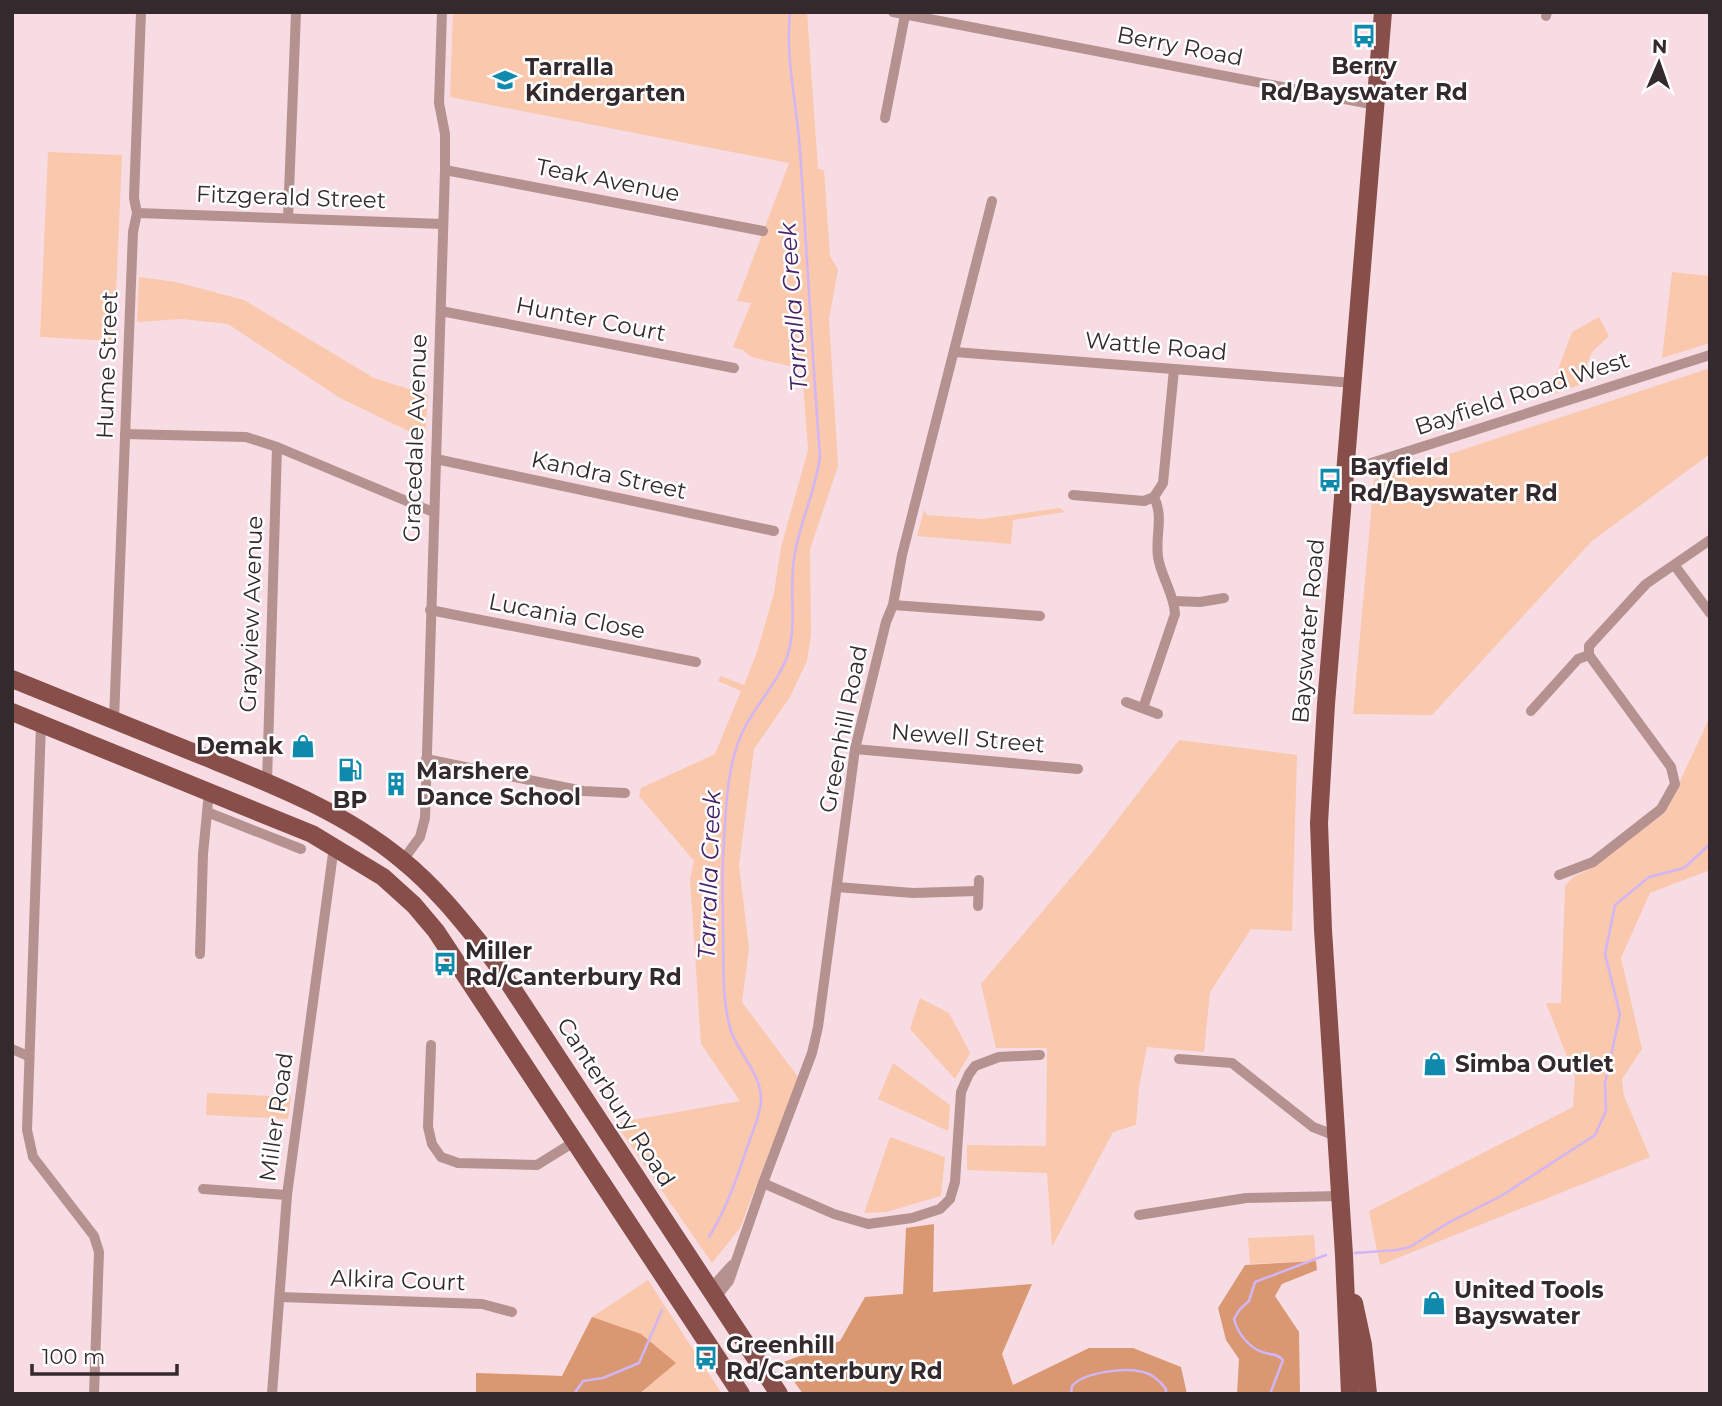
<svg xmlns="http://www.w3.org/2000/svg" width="1722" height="1406" font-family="Montserrat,sans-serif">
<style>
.green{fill:#fac8ac}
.forest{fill:#d99872}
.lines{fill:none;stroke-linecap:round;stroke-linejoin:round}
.stream{stroke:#d1b5f5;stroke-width:2.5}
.minor{stroke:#b5928f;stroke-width:10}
.primary{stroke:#884e4a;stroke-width:18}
.labels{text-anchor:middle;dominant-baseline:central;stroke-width:5;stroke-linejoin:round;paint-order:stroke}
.street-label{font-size:23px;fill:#34292c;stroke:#fff}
.poi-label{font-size:23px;font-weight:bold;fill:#34292c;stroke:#fff;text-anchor:start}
.water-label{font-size:24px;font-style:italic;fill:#462069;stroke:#fff}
</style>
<rect width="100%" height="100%" fill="#f8dce4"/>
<g class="green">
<path d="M453,12H807L818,169L824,170L830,256L838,270L829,319L838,466L810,549L811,635L807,661L790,697L754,749L739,865L749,948L742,1002L798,1077L740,1228L712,1263L615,1123L740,1101L701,1044L690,879L694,861L639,796L641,788L715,754L741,691L718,681L721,676L744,685L757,652L774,593L781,547L808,450L802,369L751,357L743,350L733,347L751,303L737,301L789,163L450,97Z"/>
<path d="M48,152L122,155L114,341L40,337Z"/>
<path d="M1672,272L1710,276V343L1662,358Z"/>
<path d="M139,277L176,282L244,300L374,378L428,395L425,439L340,398L228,324L182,319L137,322Z"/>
<path d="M1599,317L1609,336L1592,352L1579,385L1548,396L1572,332Z"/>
<path d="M1710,368V454L1592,541L1432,715L1353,714L1374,479Z"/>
<path d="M1060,508L1065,512L1013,520L1011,544L917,536L924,510L927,515L982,519Z"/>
<path d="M1710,717V870L1650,893L1621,958L1642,1049L1622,1079L1624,1096L1650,1157L1380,1265L1369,1211L1573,1107L1575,1077L1546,1003H1561L1565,886L1573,877L1586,871L1665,813Z"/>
<path d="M1179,740L1297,755L1292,931L1251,929L1210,992L1204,1052L1147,1047L1139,1087L1136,1125L1113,1132L1052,1247L1047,1173L967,1170V1145L1046,1146L1047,1048H996L981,984L1091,854Z"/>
<path d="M920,998L949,1013L970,1053L955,1079L910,1029Z"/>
<path d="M893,1063L950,1105L948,1131L878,1099Z"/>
<path d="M207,1093L291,1097L288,1119L206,1115Z"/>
<path d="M890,1137L945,1157L941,1196L886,1212L864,1213Z"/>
<path d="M1314,1235L1316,1261L1250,1264L1248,1238Z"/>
<path d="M648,1280L722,1394H476V1373L562,1376L592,1317Z"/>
</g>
<g class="forest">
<path d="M934,1224L933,1292L1032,1284L1002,1354L1013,1385L1089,1348H1133L1181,1367L1187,1394H803L781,1363L840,1341L865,1297L903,1294L906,1228Z"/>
<path d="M1316,1261L1317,1270L1282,1284L1275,1296L1299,1332L1300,1394H1237L1239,1359L1226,1340L1218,1308L1245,1265Z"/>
<path d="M592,1317L641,1334L676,1363L639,1394H476V1373L562,1376Z"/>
</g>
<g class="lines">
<g class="stream">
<path d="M709,1237C727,1208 737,1177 748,1145C753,1130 761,1114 761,1099C761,1074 739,1054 731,1031C721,998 724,960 723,926C723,903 722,879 723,857C726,815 725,765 745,727C758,702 779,681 788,654C797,623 789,590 794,558C799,523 816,491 820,456C812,354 807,253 800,151C797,105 785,58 790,12"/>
<path d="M1355,1253L1397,1250L1410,1247L1448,1223L1501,1196L1595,1135L1606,1111L1605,1083L1620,1014L1605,954L1615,905L1649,877L1684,868L1710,844"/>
<path d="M574,1394L583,1381L603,1378L639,1363L662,1310"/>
<path d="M1071,1394L1072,1386C1084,1372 1126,1367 1143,1372C1153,1374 1160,1381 1166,1389V1394"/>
<path d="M1270,1394L1283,1360C1277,1353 1270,1355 1262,1352C1248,1347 1237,1332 1234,1319L1240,1309L1249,1301L1255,1282L1326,1255"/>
</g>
<g class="minor">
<path d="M893,12L1376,105"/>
<path d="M1546,16L1547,12"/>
<path d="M885,118L905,15"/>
<path d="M445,170L763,231"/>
<path d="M137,213L443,224"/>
<path d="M288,218L296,12"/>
<path d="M441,311L734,368"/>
<path d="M955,352L1354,383"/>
<path d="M125,434L246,437L277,447L433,512"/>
<path d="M436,459L774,531"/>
<path d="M1346,471L1710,355"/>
<path d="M1073,495L1144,501L1154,497"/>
<path d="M1675,566L1710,613"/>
<path d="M1175,601L1200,602L1224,598"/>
<path d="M893,605L1040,616"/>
<path d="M430,610L696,662"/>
<path d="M1126,702L1158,714"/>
<path d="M1143,708L1175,614C1174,593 1161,577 1158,557C1155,536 1164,517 1154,497L1163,483L1174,369"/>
<path d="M1531,711L1578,659L1589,655"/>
<path d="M114,720L133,232L137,213L134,198L141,12"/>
<path d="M41,724L27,1130L33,1157L94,1236L99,1252L94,1394"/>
<path d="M855,749L1078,769"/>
<path d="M426,759L583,791L625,793"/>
<path d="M267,782L277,447"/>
<path d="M207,812L301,849"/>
<path d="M403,860L420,837L425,818L445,170V134L439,103L442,12"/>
<path d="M1559,875L1593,862L1661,809L1675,784L1671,767L1589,655V646L1646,584L1710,540"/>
<path d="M837,887L913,893L977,891"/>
<path d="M978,906L979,880"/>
<path d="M200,954L203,854L209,792"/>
<path d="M431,1045L428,1127L432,1144L441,1157L458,1163L537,1165L574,1142"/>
<path d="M12,1049L28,1056"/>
<path d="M1179,1059L1232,1063L1313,1127L1336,1136"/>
<path d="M763,1183L834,1214L868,1224L912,1218L940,1209L950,1199L955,1182L961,1092L969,1074L975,1066L999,1057L1040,1055"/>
<path d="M203,1189L287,1195"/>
<path d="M1139,1215L1246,1198L1340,1196"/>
<path d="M712,1293L721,1291L729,1281L763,1183L812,1053L818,1027L855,749L886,622L893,605L902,555L992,201"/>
<path d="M712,1293L714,1285L732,1265"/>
<path d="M280,1297L482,1304L512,1312"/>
<path d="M272,1394L287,1195L334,846"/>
</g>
<g class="primary">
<path d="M12,679C77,705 141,731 205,757C274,785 344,812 402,860C438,889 466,926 495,962L779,1394"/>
<path d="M12,712L312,834L383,877L414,905L436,931L741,1394"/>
<path d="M1354,1303L1363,1345L1368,1394"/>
<path d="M1350,1394L1344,1255L1323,930L1319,823L1326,704L1383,12"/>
</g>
</g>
<defs>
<g id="bus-bare" transform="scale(1.89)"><path d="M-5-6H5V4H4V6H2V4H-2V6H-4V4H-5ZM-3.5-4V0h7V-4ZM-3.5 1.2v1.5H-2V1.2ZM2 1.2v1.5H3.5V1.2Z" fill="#0f89ac" stroke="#fff" stroke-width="2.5" paint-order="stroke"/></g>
<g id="school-bare" transform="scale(1.89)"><path d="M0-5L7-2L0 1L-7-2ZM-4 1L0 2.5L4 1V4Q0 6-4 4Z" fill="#0f89ac" stroke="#fff" stroke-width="2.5" paint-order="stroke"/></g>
<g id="shop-bare" transform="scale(1.89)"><path d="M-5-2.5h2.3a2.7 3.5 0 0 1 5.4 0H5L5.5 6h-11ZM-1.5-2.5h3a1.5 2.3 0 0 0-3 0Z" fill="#0f89ac" stroke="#fff" stroke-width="2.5" paint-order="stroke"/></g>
<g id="fuel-bare" transform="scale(1.89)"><path d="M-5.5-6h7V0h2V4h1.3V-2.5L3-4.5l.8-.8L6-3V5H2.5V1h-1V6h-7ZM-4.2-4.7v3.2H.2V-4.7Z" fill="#0f89ac" stroke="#fff" stroke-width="2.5" paint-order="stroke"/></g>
<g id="building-bare" transform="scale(1.89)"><path d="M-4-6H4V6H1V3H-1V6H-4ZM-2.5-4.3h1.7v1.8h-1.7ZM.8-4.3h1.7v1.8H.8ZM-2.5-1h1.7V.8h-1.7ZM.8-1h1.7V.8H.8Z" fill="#0f89ac" stroke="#fff" stroke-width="2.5" paint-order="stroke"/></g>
</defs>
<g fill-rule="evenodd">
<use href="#bus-bare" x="1364" y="36"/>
<use href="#school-bare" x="505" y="80"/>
<use href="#bus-bare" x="1330" y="480"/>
<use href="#shop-bare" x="303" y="746"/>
<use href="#fuel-bare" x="350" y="770"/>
<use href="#building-bare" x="396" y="784"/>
<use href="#bus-bare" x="445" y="964"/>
<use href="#shop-bare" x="1435" y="1064"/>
<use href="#shop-bare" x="1434" y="1303"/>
<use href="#bus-bare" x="706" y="1358"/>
</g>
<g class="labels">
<g class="street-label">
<text transform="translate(1180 46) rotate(11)">Berry Road</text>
<text transform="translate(608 180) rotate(11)">Teak Avenue</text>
<text transform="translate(291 197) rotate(2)">Fitzgerald Street</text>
<text transform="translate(591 319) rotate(11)">Hunter Court</text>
<text transform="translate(1156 346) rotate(5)">Wattle Road</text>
<text transform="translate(107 365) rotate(-88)">Hume Street</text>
<text transform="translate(1522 393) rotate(-18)">Bayfield Road West</text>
<text transform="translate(415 438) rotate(-88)">Gracedale Avenue</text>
<text transform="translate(609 475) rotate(12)">Kandra Street</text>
<text transform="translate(251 614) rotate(-88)">Grayview Avenue</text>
<text transform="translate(567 616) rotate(11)">Lucania Close</text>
<text transform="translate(1308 631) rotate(-85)">Bayswater Road</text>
<text transform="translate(843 729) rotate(-79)">Greenhill Road</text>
<text transform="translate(968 738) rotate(5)">Newell Street</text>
<text transform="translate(616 1102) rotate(57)">Canterbury Road</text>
<text transform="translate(276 1117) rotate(-82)">Miller Road</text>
<text transform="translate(398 1280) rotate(2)">Alkira Court</text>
</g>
<g class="poi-label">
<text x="1364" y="66" text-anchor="middle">Berry<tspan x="1364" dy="26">Rd/Bayswater Rd</tspan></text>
<text x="525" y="67">Tarralla<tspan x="525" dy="26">Kindergarten</tspan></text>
<text x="1350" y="467">Bayfield<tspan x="1350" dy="26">Rd/Bayswater Rd</tspan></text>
<text x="283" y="746" text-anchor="end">Demak</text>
<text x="416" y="771">Marshere<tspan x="416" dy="26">Dance School</tspan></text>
<text x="350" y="800" text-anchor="middle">BP</text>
<text x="465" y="951">Miller<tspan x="465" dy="26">Rd/Canterbury Rd</tspan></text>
<text x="1455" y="1064">Simba Outlet</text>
<text x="1454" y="1290">United Tools<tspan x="1454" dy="26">Bayswater</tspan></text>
<text x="726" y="1345">Greenhill<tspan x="726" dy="26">Rd/Canterbury Rd</tspan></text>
</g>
<g class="water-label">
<text transform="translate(793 307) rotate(-94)">Tarralla Creek</text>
<text transform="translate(709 875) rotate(-88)">Tarralla Creek</text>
</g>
</g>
<rect width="1722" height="1406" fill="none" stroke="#34292c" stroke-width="28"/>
<g transform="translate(1659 63) rotate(2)" stroke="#ffffff" stroke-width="5" paint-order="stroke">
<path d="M0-5L12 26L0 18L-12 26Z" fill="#34292c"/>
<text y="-10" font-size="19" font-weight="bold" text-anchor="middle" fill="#34292c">N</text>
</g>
<path d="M32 1364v10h145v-10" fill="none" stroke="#34292c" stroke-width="3.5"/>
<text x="42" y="1364" font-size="21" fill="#34292c" stroke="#ffffff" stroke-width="5" paint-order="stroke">100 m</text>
</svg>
